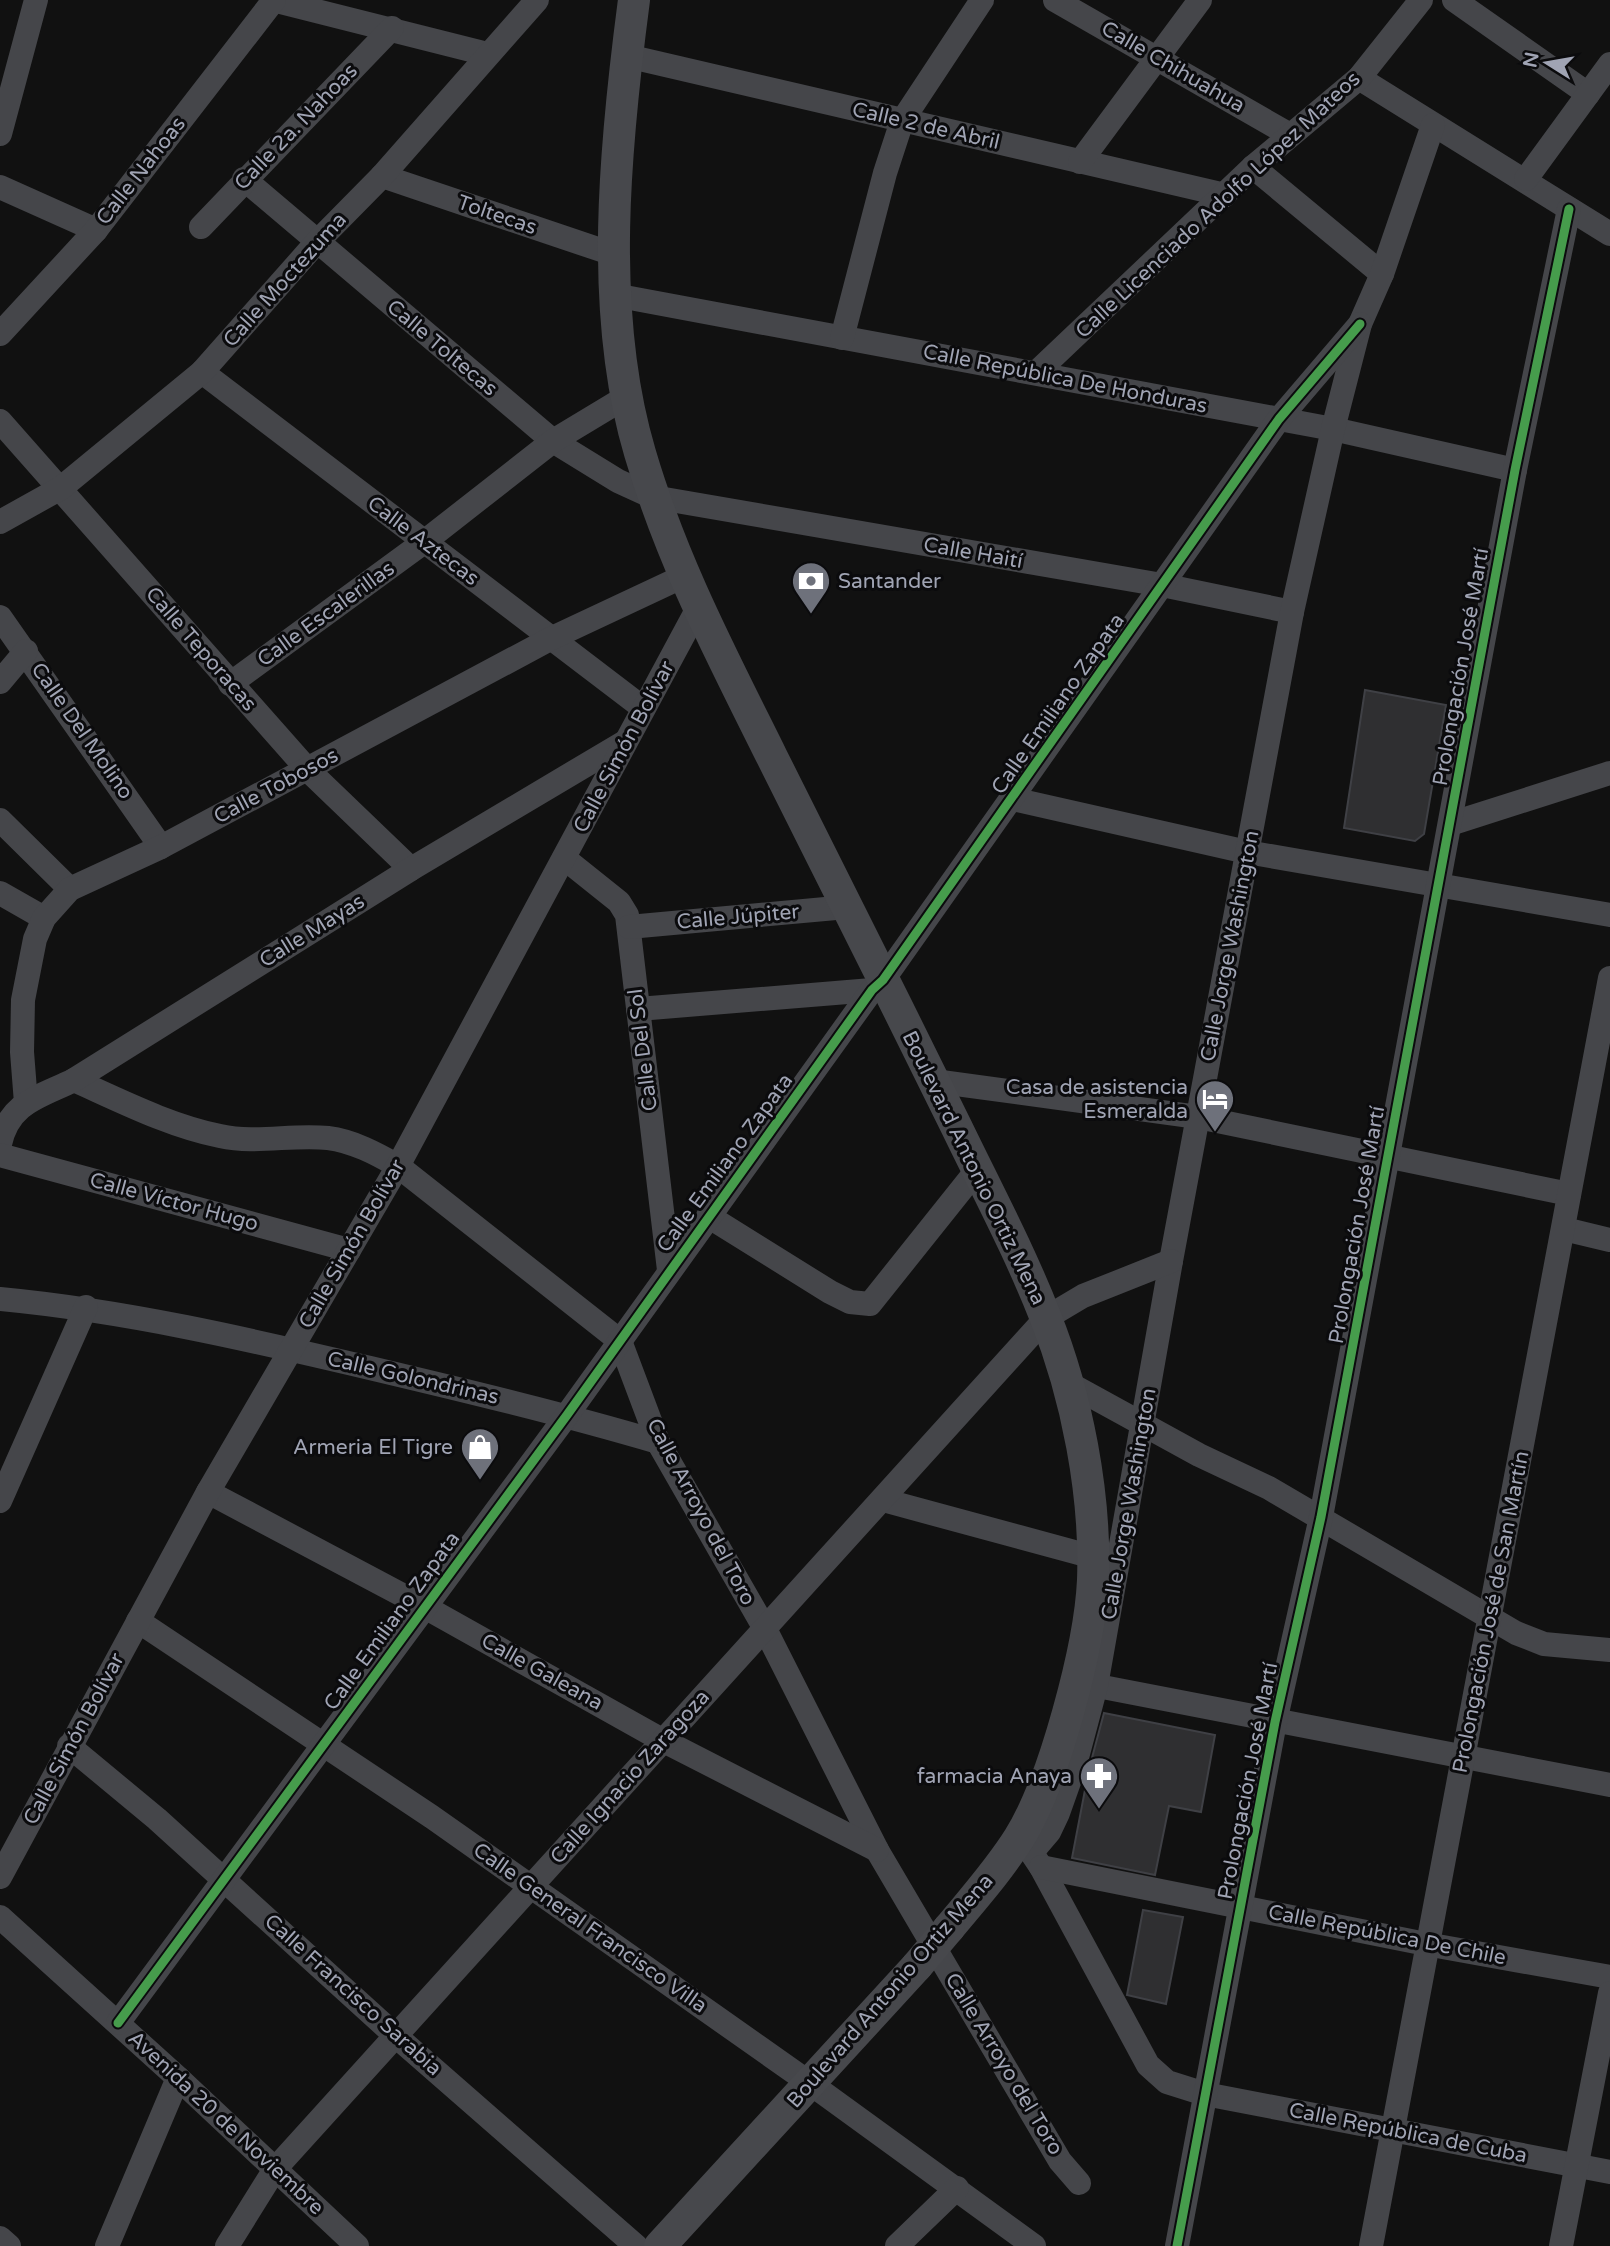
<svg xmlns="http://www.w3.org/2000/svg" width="1610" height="2246" font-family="'Varela Round',sans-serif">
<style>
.building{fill:#2f2f31;stroke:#3f4045;stroke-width:2}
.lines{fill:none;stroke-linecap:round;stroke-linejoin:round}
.minor{stroke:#45464a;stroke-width:24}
.major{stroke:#47484c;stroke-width:32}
.major-bridge{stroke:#47484c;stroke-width:32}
.cycleway-casing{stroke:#0b0b0d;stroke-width:13}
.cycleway{stroke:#469c4c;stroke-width:9}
.labels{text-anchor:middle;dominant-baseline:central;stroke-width:6;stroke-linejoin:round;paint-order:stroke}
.street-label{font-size:21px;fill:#a0a4b4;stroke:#0b0b0d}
.poi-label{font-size:21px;fill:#a0a4b4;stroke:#0b0b0d;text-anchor:end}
</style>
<rect width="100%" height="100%" fill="#111"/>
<g class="building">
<path d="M1365,690L1446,705L1424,834L1415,841L1344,828Z"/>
<path d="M1104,1713L1215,1735L1201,1812L1169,1806L1155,1875L1072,1858L1089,1769Z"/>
<path d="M1143,1910L1183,1917L1166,2004L1127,1995Z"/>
</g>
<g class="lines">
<g class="minor">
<path d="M273,0L487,54"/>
<path d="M1055,0L1290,135"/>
<path d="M1454,0L1588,94"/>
<path d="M627,56L1225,195"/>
<path d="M1359,78L1610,234"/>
<path d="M0,134L36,0"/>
<path d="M1080,162L1200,0"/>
<path d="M1253,167L1382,274"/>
<path d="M382,176L613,254"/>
<path d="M244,179L553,441L618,481L653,497L1162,585L1292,612"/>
<path d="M1526,179L1610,64"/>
<path d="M0,187L96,230"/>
<path d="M201,227L392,28"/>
<path d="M614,295L1333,429L1515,470"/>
<path d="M0,334L96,230L274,0"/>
<path d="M842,338L885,173L902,121L982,0"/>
<path d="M202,372L643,708"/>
<path d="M1037,372L1253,167L1359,78L1421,0"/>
<path d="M0,421L308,770L411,869"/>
<path d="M0,522L61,488L202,372L316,243L382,176L537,0"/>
<path d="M0,617L161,847"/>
<path d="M0,682L26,651"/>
<path d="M230,684L424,542L553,441L626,397"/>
<path d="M1013,799L1247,852L1610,915"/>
<path d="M0,820L70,889"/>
<path d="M1450,824L1610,773"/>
<path d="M564,858L619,902L627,915L669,1270"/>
<path d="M0,893L44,918"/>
<path d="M629,927L847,907"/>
<path d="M638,1009L872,990"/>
<path d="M74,1080C121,1101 170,1126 220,1136C257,1144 292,1134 328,1138C353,1141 377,1154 398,1166L620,1341L658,1442L764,1627L877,1850L1060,2161L1079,2183"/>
<path d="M934,1081L1198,1117L1569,1194"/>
<path d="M26,1103L22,1052L23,1000L35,939L44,918L70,889L161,847L552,638L682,577"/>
<path d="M0,1144C9,1102 40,1097 74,1080L411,869L623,743"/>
<path d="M0,1155L349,1250"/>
<path d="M708,1216L830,1292L850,1302L870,1304L977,1170"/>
<path d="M1564,1229L1610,1240"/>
<path d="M0,1299C126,1311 247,1339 370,1368C467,1391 563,1414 658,1442"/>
<path d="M1066,1382L1199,1455L1269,1488L1516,1633L1544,1644L1610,1650"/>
<path d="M208,1492L423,1606L662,1740L877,1850"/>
<path d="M883,1500L1093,1557"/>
<path d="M0,1501L86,1307"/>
<path d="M138,1621L432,1817L811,2084L1034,2246"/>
<path d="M1082,1683L1610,1785"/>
<path d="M69,1746L157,1819L397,2037L636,2246"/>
<path d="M1023,1840L1041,1867L1148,2065L1167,2082L1205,2094L1610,2172"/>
<path d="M1032,1852L1049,1832L1058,1813L1075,1765L1096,1686L1171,1261L1292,612L1333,429L1360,324L1382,274L1433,125"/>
<path d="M1041,1867L1426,1944L1610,1977"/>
<path d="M0,1877L208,1492L398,1166L698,608"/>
<path d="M0,1917L178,2078L357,2246"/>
<path d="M118,2023L567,1415L872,990L883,980L1279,419L1360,324"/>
<path d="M0,2238L9,2246"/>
<path d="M107,2246L178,2078"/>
<path d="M227,2246L275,2169L1046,1318L1083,1296L1171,1261"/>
<path d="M897,2246L957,2188"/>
<path d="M1177,2246L1275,1722L1321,1517L1515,470L1569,209"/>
<path d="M1371,2246L1610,978"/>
<path d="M1561,2246L1610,1993"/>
</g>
<g class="major">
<path d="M634,0C615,144 598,312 640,453C672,562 722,656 772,757C834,880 896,1004 957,1128C987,1190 1020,1252 1045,1316C1077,1396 1096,1494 1093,1580C1090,1646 1054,1782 1019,1838C999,1870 973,1899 949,1928"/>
<path d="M660,2246L917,1966"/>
</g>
<path class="major-bridge" d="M917,1966L949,1928"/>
<g class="cycleway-casing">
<g id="cycleway">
<path d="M118,2023L567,1415L872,990L883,980L1279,419L1360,324"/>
<path d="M1177,2246L1275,1722L1321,1517L1515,470L1569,209"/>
</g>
</g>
<use href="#cycleway" class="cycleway"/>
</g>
<defs>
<g id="bank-pin" transform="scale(2.0125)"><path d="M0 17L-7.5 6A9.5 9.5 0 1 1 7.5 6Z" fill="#6e717b" stroke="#0b0b0d"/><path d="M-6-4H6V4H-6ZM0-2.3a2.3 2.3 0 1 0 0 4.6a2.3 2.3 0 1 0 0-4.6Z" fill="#fff"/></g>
<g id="hotel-pin" transform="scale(2.0125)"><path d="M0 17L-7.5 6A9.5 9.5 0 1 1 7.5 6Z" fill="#6e717b" stroke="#0b0b0d"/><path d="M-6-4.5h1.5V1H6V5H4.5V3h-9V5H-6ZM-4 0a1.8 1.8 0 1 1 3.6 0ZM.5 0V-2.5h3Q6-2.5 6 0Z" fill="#fff"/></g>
<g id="shop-pin" transform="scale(2.0125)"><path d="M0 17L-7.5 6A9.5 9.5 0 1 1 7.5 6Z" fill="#6e717b" stroke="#0b0b0d"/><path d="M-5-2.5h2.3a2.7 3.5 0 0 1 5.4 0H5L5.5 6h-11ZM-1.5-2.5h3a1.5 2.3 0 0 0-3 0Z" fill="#fff"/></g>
<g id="pharmacy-pin" transform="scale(2.0125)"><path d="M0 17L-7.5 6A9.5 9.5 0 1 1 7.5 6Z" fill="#6e717b" stroke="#0b0b0d"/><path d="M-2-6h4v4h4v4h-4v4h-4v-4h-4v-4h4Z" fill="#fff"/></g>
</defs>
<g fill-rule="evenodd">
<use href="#bank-pin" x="811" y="581"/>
<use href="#hotel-pin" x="1215" y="1099"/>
<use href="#shop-pin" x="480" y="1447"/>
<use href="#pharmacy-pin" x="1099" y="1776"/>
</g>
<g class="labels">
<g class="street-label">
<text transform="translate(1173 67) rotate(30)">Calle Chihuahua</text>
<text transform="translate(926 126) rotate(13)">Calle 2 de Abril</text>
<text transform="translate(296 127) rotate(-46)">Calle 2a. Nahoas</text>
<text transform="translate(141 171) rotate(-52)">Calle Nahoas</text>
<text transform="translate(1218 205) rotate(-43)">Calle Licenciado Adolfo López Mateos</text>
<text transform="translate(497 215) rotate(19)">Toltecas</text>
<text transform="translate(285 280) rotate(-48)">Calle Moctezuma</text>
<text transform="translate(442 348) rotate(40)">Calle Toltecas</text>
<text transform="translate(1065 379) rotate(11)">Calle República De Honduras</text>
<text transform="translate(423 541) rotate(37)">Calle Aztecas</text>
<text transform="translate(973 553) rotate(10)">Calle Haití</text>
<text transform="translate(326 614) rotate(-36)">Calle Escalerillas</text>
<text transform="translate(201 649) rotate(49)">Calle Teporacas</text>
<text transform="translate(1461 667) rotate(-80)">Prolongación José Martí</text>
<text transform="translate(1058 704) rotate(-55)">Calle Emiliano Zapata</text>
<text transform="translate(82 731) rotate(55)">Calle Del Molino</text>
<text transform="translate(624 747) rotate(-62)">Calle Simón Bolívar</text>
<text transform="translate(276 786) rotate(-28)">Calle Tobosos</text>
<text transform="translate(738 917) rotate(-5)">Calle Júpiter</text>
<text transform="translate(312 931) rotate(-32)">Calle Mayas</text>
<text transform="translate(1230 946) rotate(-79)">Calle Jorge Washington</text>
<text transform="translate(643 1050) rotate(-97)">Calle Del Sol</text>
<text transform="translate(725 1163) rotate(-54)">Calle Emiliano Zapata</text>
<text transform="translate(974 1168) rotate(64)">Boulevard Antonio Ortiz Mena</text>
<text transform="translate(174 1202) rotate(15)">Calle Víctor Hugo</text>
<text transform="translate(1357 1225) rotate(-80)">Prolongación José Martí</text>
<text transform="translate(352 1244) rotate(-60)">Calle Simón Bolívar</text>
<text transform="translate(413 1378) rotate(13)">Calle Golondrinas</text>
<text transform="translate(1129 1504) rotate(-80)">Calle Jorge Washington</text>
<text transform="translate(701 1512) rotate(62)">Calle Arroyo del Toro</text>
<text transform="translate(1491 1612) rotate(-79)">Prolongación José de San Martín</text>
<text transform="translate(392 1621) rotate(-54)">Calle Emiliano Zapata</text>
<text transform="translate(542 1672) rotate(29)">Calle Galeana</text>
<text transform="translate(74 1739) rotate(-62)">Calle Simón Bolívar</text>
<text transform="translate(630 1777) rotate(-48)">Calle Ignacio Zaragoza</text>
<text transform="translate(1248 1781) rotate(-79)">Prolongación José Martí</text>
<text transform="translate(590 1928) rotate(35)">Calle General Francisco Villa</text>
<text transform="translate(1387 1935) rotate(11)">Calle República De Chile</text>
<text transform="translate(890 1991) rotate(-49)">Boulevard Antonio Ortiz Mena</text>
<text transform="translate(353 1995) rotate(42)">Calle Francisco Sarabia</text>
<text transform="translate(1004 2064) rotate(59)">Calle Arroyo del Toro</text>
<text transform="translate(226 2123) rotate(43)">Avenida 20 de Noviembre</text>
<text transform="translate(1408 2133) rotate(11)">Calle República de Cuba</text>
</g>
<g class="poi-label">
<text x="838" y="581" text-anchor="start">Santander</text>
<text x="1188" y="1087">Casa de asistencia<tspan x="1188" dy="24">Esmeralda</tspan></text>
<text x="453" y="1447">Armeria El Tigre</text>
<text x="1072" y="1776">farmacia Anaya</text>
</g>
</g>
<g transform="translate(1547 63) rotate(281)" stroke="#0b0b0d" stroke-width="5" paint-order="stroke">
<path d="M0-5L12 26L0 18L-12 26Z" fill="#a0a4b4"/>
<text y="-10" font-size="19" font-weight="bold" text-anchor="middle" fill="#a0a4b4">N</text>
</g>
</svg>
